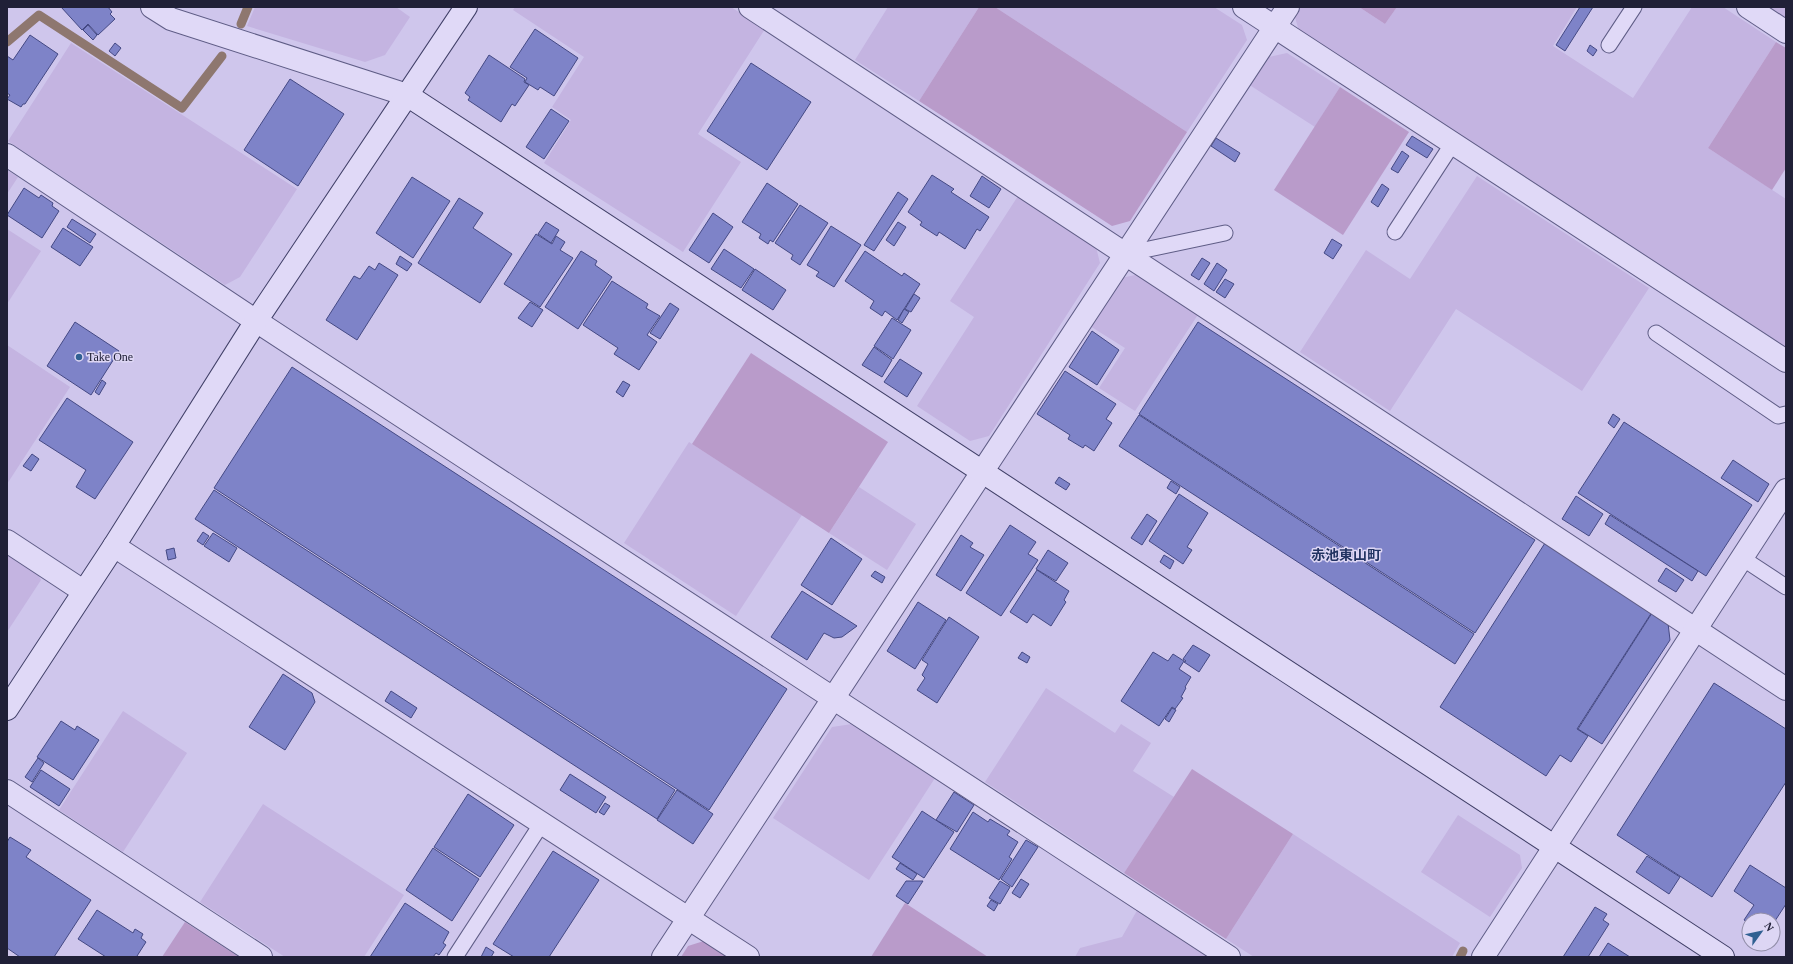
<svg xmlns="http://www.w3.org/2000/svg" width="1793" height="964" font-family="'Times New Roman','Noto Sans JP',serif">
<style>
.farmland{fill:#c4b4e1}
.green{fill:#b99bca}
.lines{fill:none;stroke-linecap:round;stroke-linejoin:round}
.stream{stroke:#8e776f;stroke-width:9}
.building{fill:#7e83c8;stroke:#444984}
.lane-casing{stroke:#5f5d86;stroke-width:17}
.street-casing{stroke:#5f5d86;stroke-width:24}
.secondary-casing{stroke:#414068;stroke-width:24}
.lane{stroke:#e0d9f7;stroke-width:15}
.street{stroke:#e0d9f7;stroke-width:22}
.secondary{stroke:#e0d9f7;stroke-width:22}
.poi-dot{fill:#306092;stroke:#ddd6f4;stroke-width:1.5}
.labels{text-anchor:middle;dominant-baseline:central;stroke-width:3;stroke-linejoin:round;paint-order:stroke}
.poi-label{font-size:12px;fill:#202037;stroke:#ddd6f4;text-anchor:start}
.quarter-label{font-size:14px;font-weight:bold;fill:#223362;stroke:#ddd6f4}
</style>
<rect width="100%" height="100%" fill="#cfc6ec"/>
<g class="farmland">
<path d="M255,7H396L410,17L385,55L365,62L247,26Z"/>
<path d="M515,7H731L765,29L698,134L741,162L683,252L544,163L571,120L552,107L584,57L513,10Z"/>
<path d="M888,7H979L919,101L855,60Z"/>
<path d="M995,7H1214L1242,25L1247,40L1187,132Z"/>
<path d="M1299,7H1359L1385,24L1397,7H1577L1553,46L1633,98L1692,7H1723L1776,42L1708,148L1786,199V347L1299,31L1294,14Z"/>
<path d="M1768,7H1786V19Z"/>
<path d="M71,43L297,189L240,277L225,285L8,141Z"/>
<path d="M1287,53L1340,87L1315,127L1248,84L1264,58Z"/>
<path d="M7,170L18,177L7,194Z"/>
<path d="M1477,176L1649,288L1582,391L1456,309L1390,411L1300,352L1366,250L1410,279Z"/>
<path d="M1018,196L1096,247L1100,263L989,436L970,441L917,406L974,317L950,301Z"/>
<path d="M7,229L41,251L7,304Z"/>
<path d="M1140,274L1199,313L1135,411L1099,388L1125,348L1090,326L1121,278Z"/>
<path d="M7,345L70,387L7,484Z"/>
<path d="M689,442L802,515L736,616L624,543Z"/>
<path d="M859,487L916,524L887,570L829,533Z"/>
<path d="M7,553L38,574L41,580L7,632Z"/>
<path d="M1046,688L1115,733L1121,724L1151,743L1133,771L1174,797L1124,873L985,782Z"/>
<path d="M123,711L187,753L123,852L59,810Z"/>
<path d="M852,724L935,778L869,880L773,818L832,727Z"/>
<path d="M263,804L404,895L364,957H285L200,902Z"/>
<path d="M1458,815L1520,855L1522,868L1490,917L1421,872Z"/>
<path d="M1293,834L1460,943L1452,957H1254L1226,939Z"/>
<path d="M1139,907L1215,957H1075L1080,948L1122,937Z"/>
</g>
<g class="green">
<path d="M979,7H995L1187,132L1130,221L1112,226L919,101Z"/>
<path d="M1359,7H1397L1385,24Z"/>
<path d="M1776,42L1786,48V168L1772,190L1708,148Z"/>
<path d="M1340,87L1409,132L1343,235L1274,190Z"/>
<path d="M751,353L888,442L829,533L692,444Z"/>
<path d="M1192,769L1293,834L1226,939L1124,873Z"/>
<path d="M905,903L988,957H871Z"/>
<path d="M185,922L239,957H162Z"/>
<path d="M707,940L733,957H681L688,946Z"/>
</g>
<g class="lines">
<g class="stream">
<path d="M241,24L248,7"/>
<path d="M7,42L39,15L182,108L222,56"/>
<path d="M1460,957L1463,951"/>
</g>
</g>
<g class="building">
<path d="M61,7H108L112,12L110,14L115,19L98,35L88,24L82,30Z"/>
<path d="M1580,7H1593L1565,51L1556,45Z"/>
<path d="M88,25L97,35L93,40L83,30Z"/>
<path d="M535,29L578,58L554,96L540,87L538,90L525,82L527,78L510,67Z"/>
<path d="M30,35L58,54L25,104H23L21,107L7,99L10,95L7,93V56L13,60Z"/>
<path d="M115,43L121,48L115,56L109,51Z"/>
<path d="M1590,45L1597,50L1593,56L1587,51Z"/>
<path d="M489,55L525,79L524,82L529,85L515,106L512,104L501,122L468,100L470,97L465,93Z"/>
<path d="M751,63L811,102L767,170L707,131Z"/>
<path d="M290,79L344,114L298,186L244,150Z"/>
<path d="M551,109L569,121L544,159L526,147Z"/>
<path d="M1412,136L1433,149L1427,158L1406,145Z"/>
<path d="M1216,138L1240,153L1235,162L1211,146Z"/>
<path d="M1402,151L1409,156L1398,173L1391,169Z"/>
<path d="M932,175L954,189L951,192L989,217L980,231L977,229L965,249L939,232L937,236L920,225L922,222L908,212Z"/>
<path d="M982,176L1001,189L989,208L970,196Z"/>
<path d="M412,177L450,201L413,258L376,233Z"/>
<path d="M767,183L798,204L773,242L770,240L768,244L759,238L761,234L742,222Z"/>
<path d="M1382,184L1389,189L1378,207L1371,202Z"/>
<path d="M24,188L39,198L41,195L53,203L52,206L59,211L42,238L7,215Z"/>
<path d="M898,192L908,199L874,251L864,245Z"/>
<path d="M459,198L483,213L473,228L512,254L480,303L418,263Z"/>
<path d="M800,205L828,223L800,265L791,259L793,255L775,243Z"/>
<path d="M713,213L733,227L709,263L689,250Z"/>
<path d="M72,219L96,234L90,243L67,227Z"/>
<path d="M546,222L559,230L551,243L538,234Z"/>
<path d="M898,222L906,227L894,246L886,240Z"/>
<path d="M831,226L861,245L834,287L816,276L819,272L807,265Z"/>
<path d="M63,228L93,247L80,266L51,247Z"/>
<path d="M536,234L552,244L556,236L565,242L560,250L573,258L540,307L504,284Z"/>
<path d="M1332,239L1342,245L1333,259L1324,253Z"/>
<path d="M724,249L754,269L741,288L711,269Z"/>
<path d="M581,251L597,261L595,265L612,277L578,329L545,307Z"/>
<path d="M865,251L902,276L904,273L920,284L897,320L885,311L882,316L870,308L874,301L845,281Z"/>
<path d="M400,256L412,264L407,271L396,264Z"/>
<path d="M1202,258L1210,263L1199,280L1191,275Z"/>
<path d="M379,263L398,275L357,340L326,320L354,276L360,279L369,266L375,270Z"/>
<path d="M1217,263L1227,270L1214,291L1204,284Z"/>
<path d="M755,269L786,290L773,310L742,290Z"/>
<path d="M1225,279L1234,284L1225,298L1216,292Z"/>
<path d="M612,281L648,304L646,308L660,316L647,335L657,342L639,370L614,354L618,348L583,325Z"/>
<path d="M914,294L920,298L911,312L905,309Z"/>
<path d="M530,302L543,310L532,327L518,318Z"/>
<path d="M670,303L679,309L660,339L650,333Z"/>
<path d="M904,309L909,312L902,323L898,320Z"/>
<path d="M892,318L911,330L893,359L874,346Z"/>
<path d="M75,322L119,351L91,395L47,366Z"/>
<path d="M1198,322L1535,540L1475,633L1139,414Z"/>
<path d="M1092,331L1119,350L1097,385L1069,367Z"/>
<path d="M874,347L892,360L882,377L862,365Z"/>
<path d="M900,359L922,373L907,397L884,382Z"/>
<path d="M292,367L787,689L709,810L214,488Z"/>
<path d="M1065,371L1116,404L1106,419L1112,423L1094,451L1085,445L1083,448L1068,439L1070,435L1037,414Z"/>
<path d="M102,380L106,383L99,395L95,392Z"/>
<path d="M623,381L630,385L623,397L616,392Z"/>
<path d="M67,398L133,442L95,499L76,487L86,470L39,440Z"/>
<path d="M1613,414L1620,419L1614,428L1608,423Z"/>
<path d="M1139,415L1474,634L1455,664L1119,446Z"/>
<path d="M1624,422L1752,505L1706,576L1578,493Z"/>
<path d="M32,454L39,459L31,471L23,466Z"/>
<path d="M1733,460L1769,484L1758,502L1721,478Z"/>
<path d="M1059,477L1070,484L1066,490L1055,483Z"/>
<path d="M1171,481L1180,487L1176,494L1167,488Z"/>
<path d="M214,490L675,790L657,819L195,519Z"/>
<path d="M1179,494L1208,513L1187,547L1192,550L1183,564L1149,541Z"/>
<path d="M1576,496L1603,514L1589,536L1562,519Z"/>
<path d="M1147,514L1157,521L1142,545L1131,538Z"/>
<path d="M1610,515L1698,571L1692,581L1605,524Z"/>
<path d="M1010,525L1036,542L1028,554L1038,560L1001,616L966,593Z"/>
<path d="M203,532L209,536L203,545L197,541Z"/>
<path d="M213,533L237,548L229,562L204,546Z"/>
<path d="M961,535L973,543L970,547L984,555L961,591L936,575Z"/>
<path d="M831,538L862,559L832,605L801,585Z"/>
<path d="M1545,543L1652,612L1577,729L1588,736L1571,762L1560,755L1546,776L1440,707Z"/>
<path d="M174,548L176,558L168,560L166,550Z"/>
<path d="M1048,550L1068,563L1056,581L1036,569Z"/>
<path d="M1164,555L1174,561L1170,569L1160,562Z"/>
<path d="M1666,568L1684,580L1676,592L1658,581Z"/>
<path d="M1037,570L1069,591L1064,600L1066,602L1051,626L1033,614L1027,623L1010,612Z"/>
<path d="M875,571L885,577L882,583L871,576Z"/>
<path d="M802,591L857,626L842,637L834,638L824,633L807,660L771,637Z"/>
<path d="M918,602L946,620L915,669L887,651Z"/>
<path d="M1652,613L1668,623L1670,640L1602,744L1578,729Z"/>
<path d="M949,617L979,637L937,703L917,690L925,678L922,675L928,664L922,660Z"/>
<path d="M1193,645L1210,655L1199,672L1184,662L1186,661L1183,659Z"/>
<path d="M1022,652L1030,657L1027,663L1018,658Z"/>
<path d="M1153,652L1168,661L1173,654L1184,661L1179,669L1191,677L1185,687L1186,688L1181,697L1183,698L1175,709L1172,707L1159,726L1121,701Z"/>
<path d="M283,674L312,693L315,702L285,750L249,727Z"/>
<path d="M1714,683L1786,729V782L1712,897L1617,835Z"/>
<path d="M391,691L417,708L411,718L385,701Z"/>
<path d="M1172,708L1176,710L1169,722L1165,719Z"/>
<path d="M61,721L75,730L77,726L99,740L73,780L37,757Z"/>
<path d="M38,758L44,763L32,782L25,777Z"/>
<path d="M41,770L70,789L59,806L30,787Z"/>
<path d="M570,774L606,797L596,813L560,790Z"/>
<path d="M677,790L713,814L693,844L657,820Z"/>
<path d="M954,792L974,805L957,832L936,820Z"/>
<path d="M468,794L514,825L480,877L434,847Z"/>
<path d="M605,803L610,806L604,815L599,812Z"/>
<path d="M922,811L954,832L924,878L892,857Z"/>
<path d="M973,812L988,822L990,819L1010,831L1007,835L1018,842L1009,857L1012,859L999,880L950,849Z"/>
<path d="M10,837L31,850L26,857L91,900L54,957H20L7,948V842Z"/>
<path d="M1026,840L1038,847L1012,887L1001,879Z"/>
<path d="M433,848L479,879L452,921L406,890Z"/>
<path d="M553,851L599,880L549,957H514L493,944Z"/>
<path d="M1647,856L1680,877L1669,894L1636,872Z"/>
<path d="M900,863L917,874L913,880L896,869Z"/>
<path d="M1750,865L1786,888V904L1773,924V920H1749V923L1744,920L1754,905L1734,891Z"/>
<path d="M1021,879L1029,884L1020,898L1012,893Z"/>
<path d="M906,881H923L908,904L896,896Z"/>
<path d="M1000,881L1010,887L1000,904L989,898Z"/>
<path d="M991,900L998,904L994,911L987,906Z"/>
<path d="M405,903L449,932L443,943L446,945L439,955L436,953L433,957H370Z"/>
<path d="M1595,907L1607,914L1603,920L1609,924L1588,957H1563Z"/>
<path d="M97,910L133,933L135,929L143,934L141,938L146,942L137,956L139,957H106L78,939Z"/>
<path d="M1608,943L1630,957H1599Z"/>
<path d="M486,947L494,952L491,957H481Z"/>
</g>
<g class="lines">
<g class="lane-casing">
<g id="lane">
<path d="M1609,45L1634,7"/>
<path d="M1395,232L1453,143"/>
<path d="M1125,254L1225,233"/>
<path d="M1656,333L1778,416L1786,414"/>
<path d="M1742,558L1786,587"/>
<path d="M455,957L542,823"/>
</g>
</g>
<g class="street-casing">
<g id="street">
<path d="M152,7L171,19L407,95"/>
<path d="M750,7L1786,689"/>
<path d="M1244,7L1786,361"/>
<path d="M1748,7L1786,32"/>
<path d="M7,155L256,321L1229,957"/>
<path d="M7,541L83,591"/>
<path d="M114,546L748,957"/>
<path d="M7,791L261,957"/>
<path d="M663,957L1288,7"/>
<path d="M1483,957L1786,490"/>
</g>
</g>
<g class="secondary-casing">
<g id="secondary">
<path d="M407,95L1723,957"/>
<path d="M7,709L114,546L256,321L466,7"/>
</g>
</g>
<use href="#lane" class="lane"/>
<use href="#street" class="street"/>
<use href="#secondary" class="secondary"/>
</g>
<circle class="poi-dot" cx="79" cy="357" r="4"/>
<g class="labels">
<g class="poi-label">
<text x="87" y="357">Take One</text>
</g>
<g class="quarter-label">
<text x="1346" y="555">赤池東山町</text>
</g>
</g>
<rect width="1793" height="964" fill="none" stroke="#202037" stroke-width="16"/>
<g transform="translate(1761 932) rotate(57)"><circle r="19" fill="#ddd6f4" stroke="#918da8"/>
<path d="M0-3L7 15L0 10L-7 15Z" fill="#306092"/>
<text y="-6" font-size="11" font-weight="bold" text-anchor="middle" fill="#202037">N</text>
</g>
</svg>
